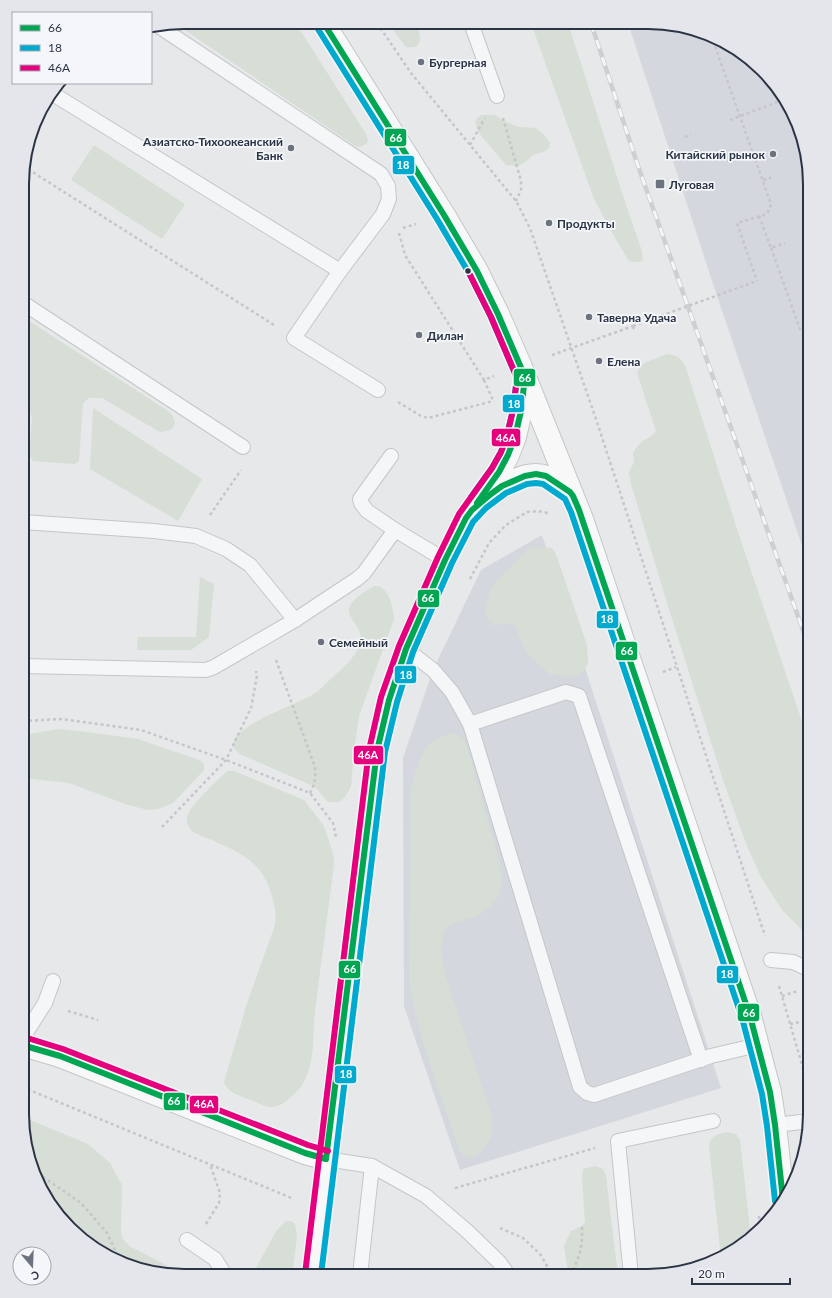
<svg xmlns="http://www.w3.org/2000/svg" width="832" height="1298" font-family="Lato,sans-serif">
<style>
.built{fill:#d4d7dd}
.green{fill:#d6ded6}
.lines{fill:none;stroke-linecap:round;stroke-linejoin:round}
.service-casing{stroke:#c4c6c8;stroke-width:16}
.secondary-casing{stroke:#c4c6c8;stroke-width:24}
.path{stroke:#c5c6ca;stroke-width:2.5;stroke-dasharray:3 3;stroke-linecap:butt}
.service{stroke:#f5f6f7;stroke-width:14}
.secondary{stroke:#f8f8f8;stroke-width:22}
.rail-casing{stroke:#cecfd2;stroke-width:4.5}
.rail{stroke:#f4f6f9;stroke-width:3;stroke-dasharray:9;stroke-linecap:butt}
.path-bridge{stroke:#c5c6ca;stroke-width:2.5;stroke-dasharray:3 3;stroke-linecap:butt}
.bus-1-casing{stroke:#f4f6f9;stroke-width:9}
.bus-2-casing{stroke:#f4f6f9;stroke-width:9}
.bus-3-casing{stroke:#f4f6f9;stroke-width:9}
.bus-1{stroke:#00a651;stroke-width:6}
.bus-2{stroke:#00a9ce;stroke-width:6}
.bus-3{stroke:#e5007d;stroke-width:6}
.poi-dot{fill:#6c737f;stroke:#f4f6f9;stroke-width:1.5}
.bus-dot{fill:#2b3445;stroke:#f4f6f9;stroke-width:1.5}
.labels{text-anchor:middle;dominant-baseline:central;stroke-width:3.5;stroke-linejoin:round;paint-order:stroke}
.poi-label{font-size:12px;font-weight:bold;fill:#2b3445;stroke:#f4f6f9;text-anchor:start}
.rim{fill:none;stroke:#2b3445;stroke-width:2}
.line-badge{stroke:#f4f6f9;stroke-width:1.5}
.badge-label{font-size:11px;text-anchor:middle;font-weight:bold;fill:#fff}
</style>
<rect width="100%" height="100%" fill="#e6e8ea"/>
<g class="built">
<path d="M628,23H670L710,34L747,55L776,85L798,122L810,184V569L716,293Z"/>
<path d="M542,535L721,1088L460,1170L404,1006L403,758L433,670L481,570Z"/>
</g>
<g class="green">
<path d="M184,22H295L366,134L368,141C365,146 360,148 355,146L176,24Z"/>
<path d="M388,23H416C420,34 425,50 406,47Z"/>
<path d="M531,23H568L626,205L642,251L643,260L638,262L629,261L617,241L594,199Z"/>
<path d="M481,115H495L506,122L519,127L536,128L546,137L550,143L549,148L543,152L533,155L525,162L518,166L506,165L478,132L475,122L477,118Z"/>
<path d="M94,145L185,204L162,239L71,180Z"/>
<path d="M23,317L168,411L172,415L175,423L173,428L170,430L161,432L158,431L102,398H89L85,401L83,404L79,461L76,463L74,464L33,461L29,455L32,418L30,412L23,401Z"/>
<path d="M667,354C676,355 680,357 685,365L738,532L810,745V938L782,910L761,877L747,846L723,780L668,606L631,484L629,473L634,462L633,453C636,449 638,444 642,442C648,437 652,437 656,431L637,373L640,367L644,363Z"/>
<path d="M93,408L202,479L178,521L90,469Z"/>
<path d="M530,547L552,548L556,554L587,645L588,663L585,670L580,675L574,677L550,674L541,667L527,654L515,626L508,623L493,626L488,620L485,608L491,587Z"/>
<path d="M200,577L214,584L209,637L191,650H137L138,637H196Z"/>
<path d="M374,586C389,585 393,607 394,619L359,716L354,750L351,787L344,798L339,802H328L317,789L313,786L240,754C237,752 234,749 233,745C232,725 302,703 317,692C322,688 327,682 332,678C344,666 363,653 360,633C358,624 347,617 349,608C352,598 366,592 374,586Z"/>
<path d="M60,729L87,732L138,739L199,760L204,764V770L173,803L159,809L148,810L128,805L69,783L22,778L23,735Z"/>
<path d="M453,733C464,736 464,740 468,750C477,781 485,811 494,842C497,855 504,872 501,887C499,902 485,914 471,918C463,921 451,922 446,929C438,942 443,963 446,977L491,1113C492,1118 493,1125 492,1130C490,1144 482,1155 468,1158L460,1152C442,1097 417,1037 409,980L411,788C416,772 419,750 435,740C441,737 447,735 453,733Z"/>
<path d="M227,771H234L304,800L324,826L334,857V864C328,913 321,962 315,1012C312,1036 316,1063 302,1085C296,1094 283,1106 273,1107C266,1108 259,1103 253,1101C242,1096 228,1094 224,1082L242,1021L245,1009L275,925C277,913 274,902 270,890C260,860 238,852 212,840C206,838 200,836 195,833C190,830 186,823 187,817C189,806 218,780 227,771Z"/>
<path d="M23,1117L88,1144L110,1163L122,1185L121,1227L122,1238L129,1246L186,1275H163L122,1264L85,1243L56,1213L34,1176Z"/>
<path d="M727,1132L736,1134L740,1140L751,1238L747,1242L721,1258L709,1145C711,1136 718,1134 727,1132Z"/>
<path d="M596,1166L603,1169L606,1176L618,1276H569L564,1246L571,1231L582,1226L585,1222L582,1179L583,1169Z"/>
<path d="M286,1221H291L295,1224L297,1237L292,1275H252L277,1230Z"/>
</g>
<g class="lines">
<g class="service-casing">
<g id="service">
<path d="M471,23L497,96"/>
<path d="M160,27L381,174L388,186L389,199L383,214L340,271L294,338L378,390"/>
<path d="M53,94L340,271"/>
<path d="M810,253V246"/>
<path d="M23,303L243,447"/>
<path d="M391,456L360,499L361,503L367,511L395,530L445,560"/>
<path d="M23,522L154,531L196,536L226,549L250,565L295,620"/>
<path d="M406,649L433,670L452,692L470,724L580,1087L587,1093L594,1095L711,1056L758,1045"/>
<path d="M23,666L206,670L214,667L295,620L357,579L364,573L395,530"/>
<path d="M470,724L566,692L579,696L701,1060"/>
<path d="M771,960L793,962L810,970"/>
<path d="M22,1039L45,1003L53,981"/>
<path d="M775,1125L810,1121"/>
<path d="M326,1159L372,1166L360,1275"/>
<path d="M372,1166L426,1196L467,1231L499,1262L509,1276"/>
<path d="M187,1240L215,1259L225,1275"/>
<path d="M631,1276L618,1141L713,1121"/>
</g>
</g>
<g class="secondary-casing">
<g id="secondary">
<path d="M323,22L444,215L477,271L498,314L521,367L582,519L750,1016L770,1092L775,1125L783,1200"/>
<path d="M487,498C501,486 527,469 547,477C554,479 566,490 572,495"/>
<path d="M22,1045L60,1056L305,1153L326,1159"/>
<path d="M313,1275L377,751L389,700L406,649L445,560L466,518L499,472L508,455L515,437L521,411L525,381"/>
</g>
</g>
<g class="path">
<path d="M377,23L411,73L516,201L530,228L597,422L765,936"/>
<path d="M711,35L771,204L770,208L767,214L737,223L757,281"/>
<path d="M503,118L521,181V190L516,201"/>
<path d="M730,120L785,99"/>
<path d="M685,137L691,134"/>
<path d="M470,145L485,118"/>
<path d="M23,166L274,325"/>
<path d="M763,180L771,178"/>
<path d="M759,216L771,248L785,243"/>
<path d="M403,228L416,224"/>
<path d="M399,233L405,255L484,380L494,376"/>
<path d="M771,248L801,332"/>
<path d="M629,315L635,332"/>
<path d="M552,355L633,326"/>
<path d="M484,380L493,400"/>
<path d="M398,402L421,416L428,418L493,401"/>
<path d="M210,515L241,470"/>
<path d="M470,579L489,543L506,525L527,512L538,511L548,513"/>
<path d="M276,660L315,767C316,777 315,784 310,793"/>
<path d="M663,672L676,667"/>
<path d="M23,721L62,719L141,730L226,760L310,793L333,823L336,837"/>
<path d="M162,827L226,760L251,708L257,676L256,671"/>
<path d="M779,986L805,1075L809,1096"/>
<path d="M782,996L798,991"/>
<path d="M68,1011L98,1020"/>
<path d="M790,1024L810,1020"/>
<path d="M22,1087L294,1199"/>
<path d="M33,1170L81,1203L107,1233L121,1263"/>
<path d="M455,1188L595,1148"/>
<path d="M759,1216L760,1229"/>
<path d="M206,1224L219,1203L220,1193L210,1164"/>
<path d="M500,1228L523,1238L540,1254L553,1276"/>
<path d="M249,1273L277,1275"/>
<path d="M571,1276C579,1256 583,1248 582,1226"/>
</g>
<use href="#service" class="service"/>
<use href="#secondary" class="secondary"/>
<g class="rail-casing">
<path id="rail" d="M591,23L638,166L810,650"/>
</g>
<use href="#rail" class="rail"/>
<path class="path-bridge" d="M633,326L757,281"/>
<g class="bus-1-casing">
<g id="bus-1">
<path d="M323,22L444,215L477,271L498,314L525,377L521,411L515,437L508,455L499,472L477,503"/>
<path d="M22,1045L60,1056L305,1153L326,1159"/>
<path d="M326,1159L377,751L389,700L406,649L445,560L466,518L472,510L491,494L502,486L525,476L536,474L546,476L570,492L573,496L579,510L750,1016L770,1092L775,1125L783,1200"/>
</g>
</g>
<g class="bus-2-casing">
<g id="bus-2">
<path d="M316,26L437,219L470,275L491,317L517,378L513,410L507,435L501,452L492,468L471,497"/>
<path d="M321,1275L385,752L397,702L413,652L452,563L473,522L486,508L506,493L527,484L536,483L543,484L565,499L571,512L742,1018L762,1094L767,1126L775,1201"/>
</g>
</g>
<g class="bus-3-casing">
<g id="bus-3">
<path d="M24,1037L63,1049L308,1145L328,1151"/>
<path d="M305,1274L369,750L381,697L399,646L438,557L459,514L492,468L501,452L507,435L513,410L517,378L491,317L470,275"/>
</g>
</g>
<use href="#bus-1" class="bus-1"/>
<use href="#bus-2" class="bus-2"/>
<use href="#bus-3" class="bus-3"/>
</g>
<g class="poi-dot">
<circle cx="421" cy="62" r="4"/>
<circle cx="291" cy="148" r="4"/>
<circle cx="773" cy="154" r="4"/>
<rect x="655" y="179" width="10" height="10" rx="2"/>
<circle cx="549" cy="223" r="4"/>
<circle cx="589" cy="317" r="4"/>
<circle cx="419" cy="335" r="4"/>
<circle cx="599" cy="361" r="4"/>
<circle cx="321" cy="642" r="4"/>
</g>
<circle class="bus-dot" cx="468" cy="271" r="3.5"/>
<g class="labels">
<g class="poi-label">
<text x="429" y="62">Бургерная</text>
<text x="283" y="141" text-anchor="end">Азиатско-Тихоокеанский<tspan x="283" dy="14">Банк</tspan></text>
<text x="765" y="154" text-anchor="end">Китайский рынок</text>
<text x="669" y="184">Луговая</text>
<text x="557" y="223">Продукты</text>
<text x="597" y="317">Таверна Удача</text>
<text x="427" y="335">Дилан</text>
<text x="607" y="361">Елена</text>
<text x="329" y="642">Семейный</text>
</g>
</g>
<path d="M0 0H832V1298H0ZM184 29H648A155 155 0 0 1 803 184V1114A155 155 0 0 1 648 1269H184A155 155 0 0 1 29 1114V184A155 155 0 0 1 184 29Z" fill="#e4e6eb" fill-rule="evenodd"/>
<path class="rim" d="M184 29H648A155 155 0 0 1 803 184V1114A155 155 0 0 1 648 1269H184A155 155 0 0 1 29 1114V184A155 155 0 0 1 184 29Z"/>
<g class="line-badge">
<rect x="384" y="128" width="23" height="19" rx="4" fill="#00a651"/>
<rect x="392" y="155" width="23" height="20" rx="4" fill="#00a9ce"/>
<rect x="513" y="368" width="23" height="19" rx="4" fill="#00a651"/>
<rect x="502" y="394" width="23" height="19" rx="4" fill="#00a9ce"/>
<rect x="491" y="428" width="30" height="19" rx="4" fill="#e5007d"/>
<rect x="417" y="589" width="23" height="19" rx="4" fill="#00a651"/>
<rect x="596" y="610" width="23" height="19" rx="4" fill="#00a9ce"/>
<rect x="615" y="641" width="23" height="20" rx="4" fill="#00a651"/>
<rect x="394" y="665" width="23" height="19" rx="4" fill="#00a9ce"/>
<rect x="353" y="745" width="31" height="20" rx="4" fill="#e5007d"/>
<rect x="338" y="960" width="23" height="19" rx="4" fill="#00a651"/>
<rect x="716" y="965" width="23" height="19" rx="4" fill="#00a9ce"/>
<rect x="737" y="1003" width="23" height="19" rx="4" fill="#00a651"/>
<rect x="334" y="1065" width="23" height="19" rx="4" fill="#00a9ce"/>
<rect x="163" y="1092" width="23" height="19" rx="4" fill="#00a651"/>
<rect x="189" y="1095" width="30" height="19" rx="4" fill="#e5007d"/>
</g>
<g class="badge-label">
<text x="396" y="142">66</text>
<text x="403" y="169">18</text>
<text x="525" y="382">66</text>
<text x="514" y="408">18</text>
<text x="506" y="442">46А</text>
<text x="428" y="602">66</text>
<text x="607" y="623">18</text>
<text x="627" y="655">66</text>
<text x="406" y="679">18</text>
<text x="368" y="759">46А</text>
<text x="350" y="973">66</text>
<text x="727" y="978">18</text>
<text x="749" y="1017">66</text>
<text x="346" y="1078">18</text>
<text x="174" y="1105">66</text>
<text x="204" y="1108">46А</text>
</g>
<rect x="12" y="12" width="140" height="72" fill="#f4f6f9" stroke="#a4a8b1"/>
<rect x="20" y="25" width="20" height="6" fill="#00a651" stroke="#a4a8b1"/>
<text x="48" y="32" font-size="12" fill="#2b3445">66</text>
<rect x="20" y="45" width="20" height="6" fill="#00a9ce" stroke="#a4a8b1"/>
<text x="48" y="52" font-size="12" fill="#2b3445">18</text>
<rect x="20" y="65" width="20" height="6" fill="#e5007d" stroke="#a4a8b1"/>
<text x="48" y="72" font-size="12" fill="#2b3445">46А</text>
<g transform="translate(32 1266) rotate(161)"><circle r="19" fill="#f4f6f9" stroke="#a4a8b1"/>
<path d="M0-3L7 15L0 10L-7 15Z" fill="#6c737f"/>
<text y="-6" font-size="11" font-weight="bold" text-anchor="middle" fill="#2b3445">С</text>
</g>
<path d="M692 1278v6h98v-6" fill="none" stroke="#2b3445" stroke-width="2"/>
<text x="698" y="1278" font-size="12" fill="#2b3445" stroke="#f4f6f9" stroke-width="3" paint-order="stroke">20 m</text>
</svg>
